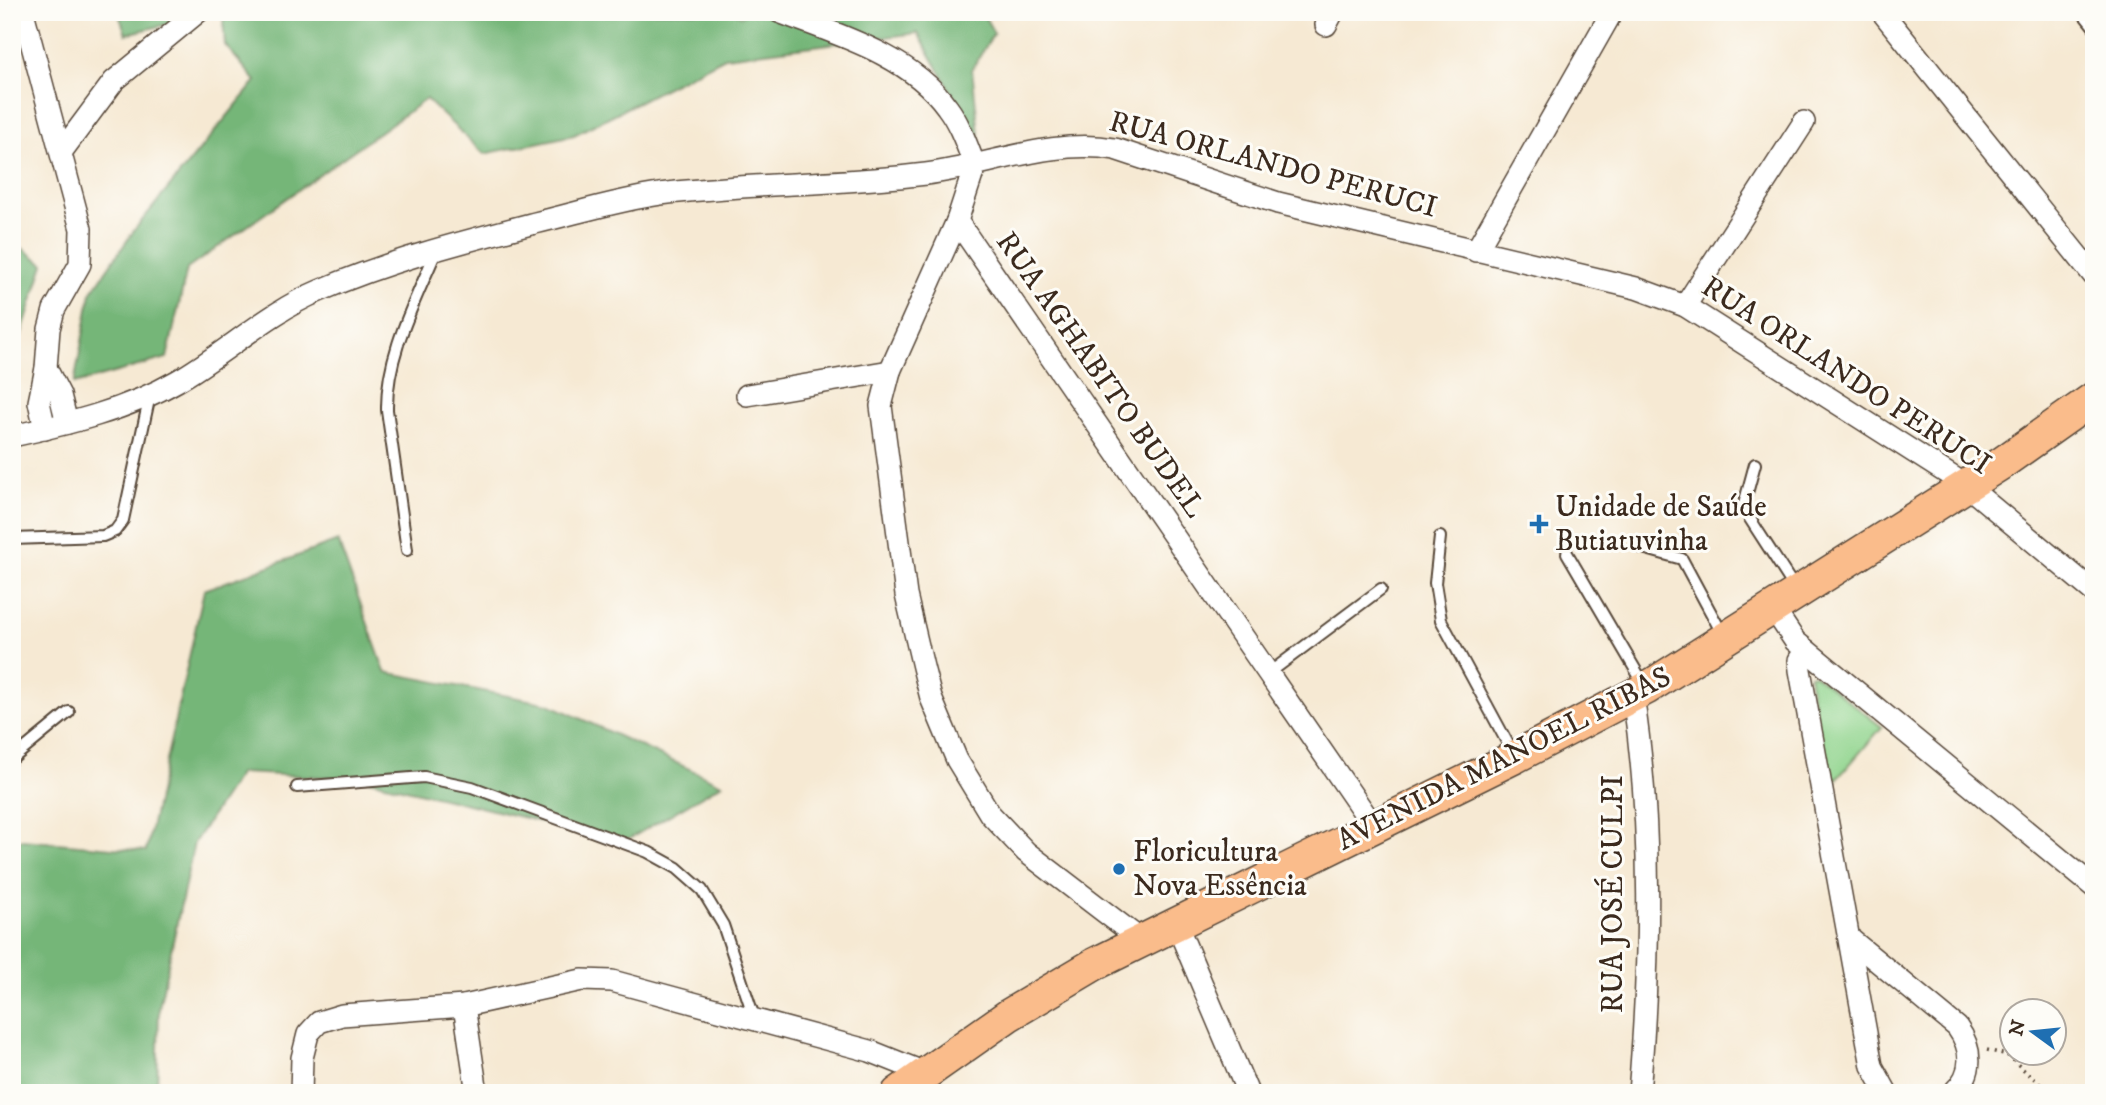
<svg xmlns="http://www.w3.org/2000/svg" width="2106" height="1105" font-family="'IM FELL DW Pica',serif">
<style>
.green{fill:#90d48d;stroke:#667f56;stroke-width:2}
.forest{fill:#74b678;stroke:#58704b;stroke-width:2}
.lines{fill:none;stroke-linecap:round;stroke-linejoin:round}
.service-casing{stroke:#574739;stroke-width:14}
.minor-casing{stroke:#574739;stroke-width:24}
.primary-casing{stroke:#574739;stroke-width:35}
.path{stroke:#574739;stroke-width:3.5;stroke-dasharray:2 5;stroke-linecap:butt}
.service{stroke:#fff;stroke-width:10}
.minor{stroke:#fff;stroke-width:21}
.primary{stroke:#fabc8b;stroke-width:32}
.poi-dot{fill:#1f6fb2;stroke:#fdfcf7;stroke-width:2.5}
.labels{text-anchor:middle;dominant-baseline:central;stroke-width:6;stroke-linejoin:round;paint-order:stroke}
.street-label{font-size:30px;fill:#3b2a1e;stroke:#fdfcf7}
.poi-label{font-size:30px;fill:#3b2a1e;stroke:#fdfcf7;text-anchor:start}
</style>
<rect width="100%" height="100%" fill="#fdfcf7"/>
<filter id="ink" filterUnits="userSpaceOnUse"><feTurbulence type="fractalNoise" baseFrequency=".0143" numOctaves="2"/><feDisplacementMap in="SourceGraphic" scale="14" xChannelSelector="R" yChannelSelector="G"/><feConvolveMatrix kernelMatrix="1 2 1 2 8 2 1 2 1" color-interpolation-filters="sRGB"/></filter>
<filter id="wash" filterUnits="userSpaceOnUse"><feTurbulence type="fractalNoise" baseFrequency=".00686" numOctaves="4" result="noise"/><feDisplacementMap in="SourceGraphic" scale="28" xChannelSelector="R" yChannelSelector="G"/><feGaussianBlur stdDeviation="1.57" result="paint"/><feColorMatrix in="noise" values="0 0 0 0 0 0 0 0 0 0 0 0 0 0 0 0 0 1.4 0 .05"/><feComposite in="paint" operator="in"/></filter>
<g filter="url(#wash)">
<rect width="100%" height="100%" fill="#f6e9d3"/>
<path class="green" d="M1814,674L1882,727L1825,793L1809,675Z"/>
<g class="forest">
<path d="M118,12H176L169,24L126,34Z"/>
<path d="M231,12H450L467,17L481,12H734L741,16L746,12H982L994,33L972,69L980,143L918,33L725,57L574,135L484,154L426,99L187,269L167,358L74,384L91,293L135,229L256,81L225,45L223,18Z"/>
<path d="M12,241L44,264L12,363Z"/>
<path d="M338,541L385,672L549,704L722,784L624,842L365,779L240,773L194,843L159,1007L157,1093H12V839L146,851L204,590Z"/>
</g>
</g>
<g filter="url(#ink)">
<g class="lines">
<g class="service-casing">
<g id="service">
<path d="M2082,12L2094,27"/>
<path d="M1755,464L1743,508L1796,590"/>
<path d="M1440,537L1435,583L1441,620L1514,755"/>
<path d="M12,539L103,536L115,531L123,520L150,395"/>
<path d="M1639,547L1682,559L1724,637"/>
<path d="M407,550L387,410C386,354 416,300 437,249"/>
<path d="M1567,553L1645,686"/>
<path d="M1269,673L1381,589"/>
<path d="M12,759L69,712"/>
<path d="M297,787L424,777L472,787L648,852L677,868L702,890L723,925L755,1020"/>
</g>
</g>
<g class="minor-casing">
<g id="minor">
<path d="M23,12L81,229L80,264L54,310L49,329L46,368L39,402L45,429"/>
<path d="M779,12C836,34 910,55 947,107C960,124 967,146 975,166L957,221L1374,827"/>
<path d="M1882,12L2094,276"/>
<path d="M1326,25L1333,12"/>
<path d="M62,151L114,81L198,12"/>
<path d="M957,221L890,371L881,406L906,595L923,667L931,698L957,760L990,814L1026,852L1141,940"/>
<path d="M1476,251L1612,12"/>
<path d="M1685,306L1804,122"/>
<path d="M46,368L60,395L67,423"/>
<path d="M747,395L890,371"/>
<path d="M12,436C68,424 127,410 177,381C226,353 267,313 319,291C388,261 462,242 535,223C577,213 618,200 660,194C748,183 838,185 926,174C989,166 1052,138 1115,149L1278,203L1636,288L1685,306L1967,486L2094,592"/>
<path d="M1773,608L1795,641L2094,887"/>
<path d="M1806,650L1799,660L1800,670L1872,1066L1887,1093"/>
<path d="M1633,696C1653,826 1650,962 1639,1093"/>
<path d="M1176,923L1248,1093"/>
<path d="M1849,938L1957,1027C1972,1048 1975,1073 1953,1093"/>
<path d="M464,1006L477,1093"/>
<path d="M301,1093L302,1058L308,1034L319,1022L342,1015L464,1006L582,980L612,981L870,1051L925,1073"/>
</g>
</g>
<g class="primary-casing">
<path id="primary" d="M898,1093L1009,1015L1095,964L1515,757L1647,688L2002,463L2094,398"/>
</g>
<path class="path" d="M1987,1050L2007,1055L2050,1093"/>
<use href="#service" class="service"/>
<use href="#minor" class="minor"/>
<use href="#primary" class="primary"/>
</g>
</g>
<g class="poi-dot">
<path d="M1535.5 513.5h7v7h7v7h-7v7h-7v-7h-7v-7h7z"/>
<circle cx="1119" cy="869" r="7"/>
</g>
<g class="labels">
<g class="street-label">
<text transform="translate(1273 165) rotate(15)">RUA ORLANDO PERUCI</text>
<text transform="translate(1100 375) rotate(55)">RUA AGHABITO BUDEL</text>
<text transform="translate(1846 376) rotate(33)">RUA ORLANDO PERUCI</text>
<text transform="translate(1504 759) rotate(-27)">AVENIDA MANOEL RIBAS</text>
<text transform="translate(1613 894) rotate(-90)">RUA JOSÉ CULPI</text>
</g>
<g class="poi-label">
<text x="1555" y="507">Unidade de Saúde<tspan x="1555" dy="34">Butiatuvinha</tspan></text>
<text x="1133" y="852">Floricultura<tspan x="1133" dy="34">Nova Essência</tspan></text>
</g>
</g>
<rect width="2106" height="1105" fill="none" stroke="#fdfcf7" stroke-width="42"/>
<g transform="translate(2033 1032) rotate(285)"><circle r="33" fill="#fdfcf7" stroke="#afa8a0" stroke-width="2"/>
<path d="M0-5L12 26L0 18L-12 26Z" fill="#1f6fb2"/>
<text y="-10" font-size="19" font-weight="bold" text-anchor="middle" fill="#3b2a1e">N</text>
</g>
</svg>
